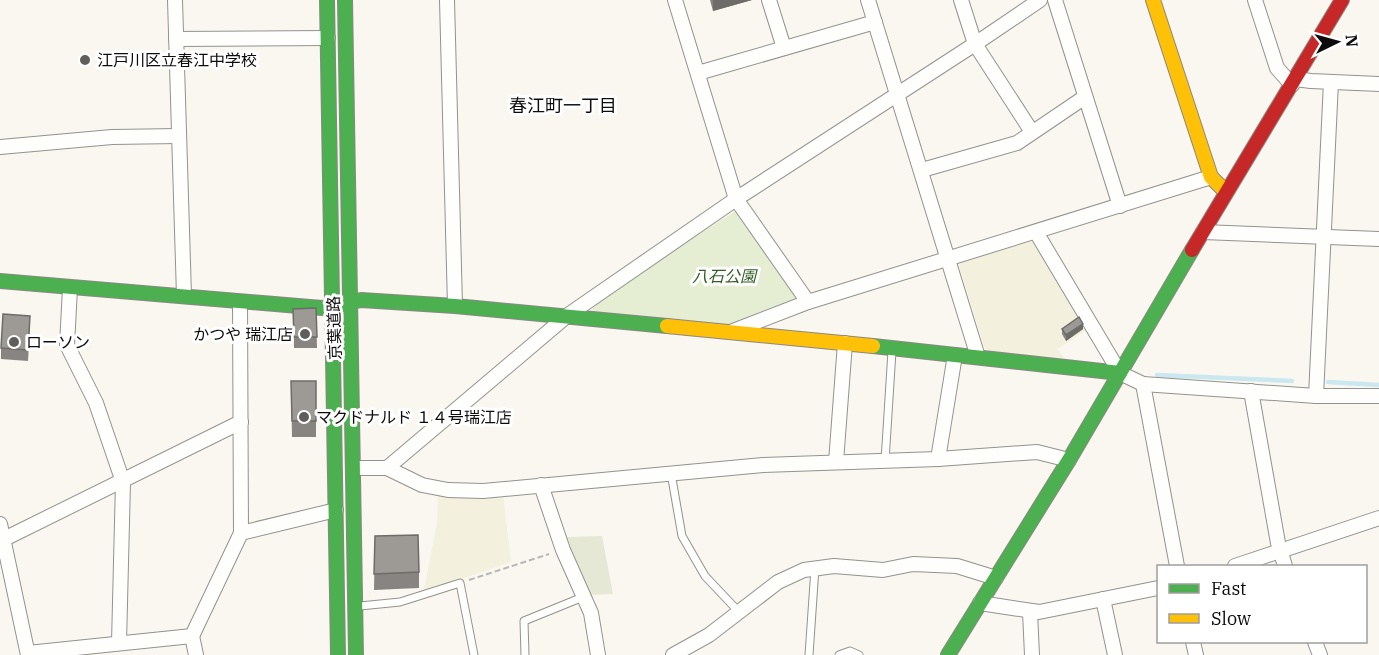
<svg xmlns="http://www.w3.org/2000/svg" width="1379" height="655" font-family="'IBM Plex Serif','Noto Sans JP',serif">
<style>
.farmland{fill:#f4f0de}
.green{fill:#e5edd3}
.cemetery{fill:#e6e8d6}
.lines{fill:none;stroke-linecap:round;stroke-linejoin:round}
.stream{stroke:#cbe7ef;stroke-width:4.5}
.lane-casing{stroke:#93928f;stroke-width:9}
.street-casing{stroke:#93928f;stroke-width:16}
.fast-casing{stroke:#8a8885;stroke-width:16}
.slow-casing{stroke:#8a8885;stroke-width:16}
.jam-casing{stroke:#8a8885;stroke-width:16}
.path{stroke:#b7b6b5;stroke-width:2;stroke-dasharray:6 3;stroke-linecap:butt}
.lane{stroke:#fefefd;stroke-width:7}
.street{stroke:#fefefd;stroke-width:14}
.fast{stroke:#4caf50;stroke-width:14}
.slow{stroke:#ffc107;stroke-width:14}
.jam{stroke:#c62828;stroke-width:14}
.wall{fill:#878481}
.shaded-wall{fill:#6e6c69}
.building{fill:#9d9a96;stroke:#6e6c69;stroke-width:1.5}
.poi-dot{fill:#5f5e5c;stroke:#fff;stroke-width:2}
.labels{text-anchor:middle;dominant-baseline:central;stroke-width:6;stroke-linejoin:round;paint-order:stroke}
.poi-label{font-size:16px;fill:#0c0c0c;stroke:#fff;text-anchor:start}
.park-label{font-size:16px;font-style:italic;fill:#355c24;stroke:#fff}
.street-label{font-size:16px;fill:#0c0c0c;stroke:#fff}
.neighbourhood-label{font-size:18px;fill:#0c0c0c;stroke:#fff}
</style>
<rect width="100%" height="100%" fill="#faf7f0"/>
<g class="farmland">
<path d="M1029,241L1034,243L1086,330L1058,349L1065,359L989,351L984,347L959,266L963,260Z"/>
<path d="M438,494H503L511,562L421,593L424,589L437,523Z"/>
</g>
<path class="green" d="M737,210L797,298L732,325L593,311L592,303Z"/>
<path class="cemetery" d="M602,536L613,594L588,595L566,537Z"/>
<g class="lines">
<g class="stream">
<path d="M1157,375L1292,381"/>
<path d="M1328,382L1379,385"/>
</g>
<g class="lane-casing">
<g id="lane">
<path d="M885,461L892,351"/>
<path d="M671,473L682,536L705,576L739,612"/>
<path d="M360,606L400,602L460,583L474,655"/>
<path d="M525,655L524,621L583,597"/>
<path d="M809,655L815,568"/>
<path d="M839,655L850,651L859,655"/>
</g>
</g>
<g class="street-casing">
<g id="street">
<path d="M175,0L184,296"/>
<path d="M447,0L455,306"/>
<path d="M675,0L736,199L808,302"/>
<path d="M769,0L784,48"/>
<path d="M868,0L978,357"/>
<path d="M961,0L975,44L1032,132"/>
<path d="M1055,0L1120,206"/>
<path d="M1255,0L1277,68L1292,85"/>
<path d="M176,39L328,38"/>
<path d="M698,73L875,22"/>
<path d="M1295,79L1311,81L1379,84"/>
<path d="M0,147L112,137L178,136"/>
<path d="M922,170L1017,143L1085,97"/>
<path d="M1036,232L1120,373L1143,384L1316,396H1379"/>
<path d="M1203,232L1379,239"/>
<path d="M70,288L67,345L96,403L123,482L119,643"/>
<path d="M733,331L808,302L1211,177"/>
<path d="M1143,384L1177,566"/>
<path d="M1251,391L1278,543L1285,566"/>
<path d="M1316,396L1331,82"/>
<path d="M938,459L955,355"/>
<path d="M836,462L845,343"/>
<path d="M354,468H387L568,315L736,199L975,44L1040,0"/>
<path d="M387,468L422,485L448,490L483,491L763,465L938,459L1037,452L1069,460"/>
<path d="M541,485L563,550L591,613L598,655"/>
<path d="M0,524L28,655"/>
<path d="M241,533L336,510"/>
<path d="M0,541L241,422"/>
<path d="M1235,566L1379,518"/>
<path d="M1103,599L1115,655"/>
<path d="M980,603L1039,612L1158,588"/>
<path d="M1030,612L1032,655"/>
<path d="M192,636L196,655"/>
<path d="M1193,642L1196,655"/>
<path d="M1315,642L1320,655"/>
<path d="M28,653L192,636L241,533L240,302"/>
<path d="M673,655L709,635L778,582L804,570L834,566L883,570L913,564L957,566L996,578"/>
</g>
</g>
<g class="fast-casing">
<g id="fast">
<path d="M327,0L338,655"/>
<path d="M345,0L356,655"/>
<path d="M0,281L322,308L361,300L455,306L667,326"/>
<path d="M873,346L1120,373"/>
<path d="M948,655L1069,460L1192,250"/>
</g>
</g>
<g class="slow-casing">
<g id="slow">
<path d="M1153,0L1211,177L1226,192"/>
<path d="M667,326L873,346"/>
</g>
</g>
<g class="jam-casing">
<path id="jam" d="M1192,250L1342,0"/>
</g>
<path class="path" d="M469,580L549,554"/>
<use href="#lane" class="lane"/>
<use href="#street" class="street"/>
<use href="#fast" class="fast"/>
<use href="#slow" class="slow"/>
<use href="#jam" class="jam"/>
</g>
<g class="wall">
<path d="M710,0H752L713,11Z"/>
<path d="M316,308L317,348H294L293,309Z"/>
<path d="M30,327L28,361L1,359V348Z"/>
<path d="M1062,329H1083L1066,341L1062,334Z"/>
<path d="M291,381H316V437H292Z"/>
<path d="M375,536L419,572V588L374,590Z"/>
</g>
<g class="shaded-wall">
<path d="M713,0H752L713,11Z"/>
<path d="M1083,324V329L1066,341V335Z"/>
</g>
<g class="building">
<path d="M316,308L317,337H294L293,309Z"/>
<path d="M3,314L30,316L28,350L1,348Z"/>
<path d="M1079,317L1083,324L1066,335L1062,329Z"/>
<path d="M291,381H316V421H292Z"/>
<path d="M418,535L419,572L374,574L375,536Z"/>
</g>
<g class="poi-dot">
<circle cx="85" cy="60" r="6"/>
<circle cx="305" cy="334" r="6"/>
<circle cx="14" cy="342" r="6"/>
<circle cx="304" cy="417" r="6"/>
</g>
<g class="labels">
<g class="poi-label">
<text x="97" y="60">江戸川区立春江中学校</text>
<text x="293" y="334" text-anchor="end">かつや 瑞江店</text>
<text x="26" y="342">ローソン</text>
<text x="316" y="417">マクドナルド １４号瑞江店</text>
</g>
<g class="park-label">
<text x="724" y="276">八石公園</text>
</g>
<g class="street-label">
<text transform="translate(334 328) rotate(-92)">京葉道路</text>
</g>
<g class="neighbourhood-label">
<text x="563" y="105">春江町一丁目</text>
</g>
</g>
<rect x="1157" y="565" width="210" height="78" fill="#ffffff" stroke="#9e9e9e" stroke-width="1.5"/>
<rect x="1169" y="584" width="30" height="9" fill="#4caf50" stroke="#9e9e9e" stroke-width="1.5"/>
<text x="1211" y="595" font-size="18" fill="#0c0c0c">Fast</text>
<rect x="1169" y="614" width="30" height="9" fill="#ffc107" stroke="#9e9e9e" stroke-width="1.5"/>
<text x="1211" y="625" font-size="18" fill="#0c0c0c">Slow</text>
<g transform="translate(1337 42) rotate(85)" stroke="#ffffff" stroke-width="4.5" paint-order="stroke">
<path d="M0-4.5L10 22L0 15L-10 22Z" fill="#0c0c0c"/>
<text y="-9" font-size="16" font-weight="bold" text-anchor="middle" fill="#0c0c0c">N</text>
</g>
</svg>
